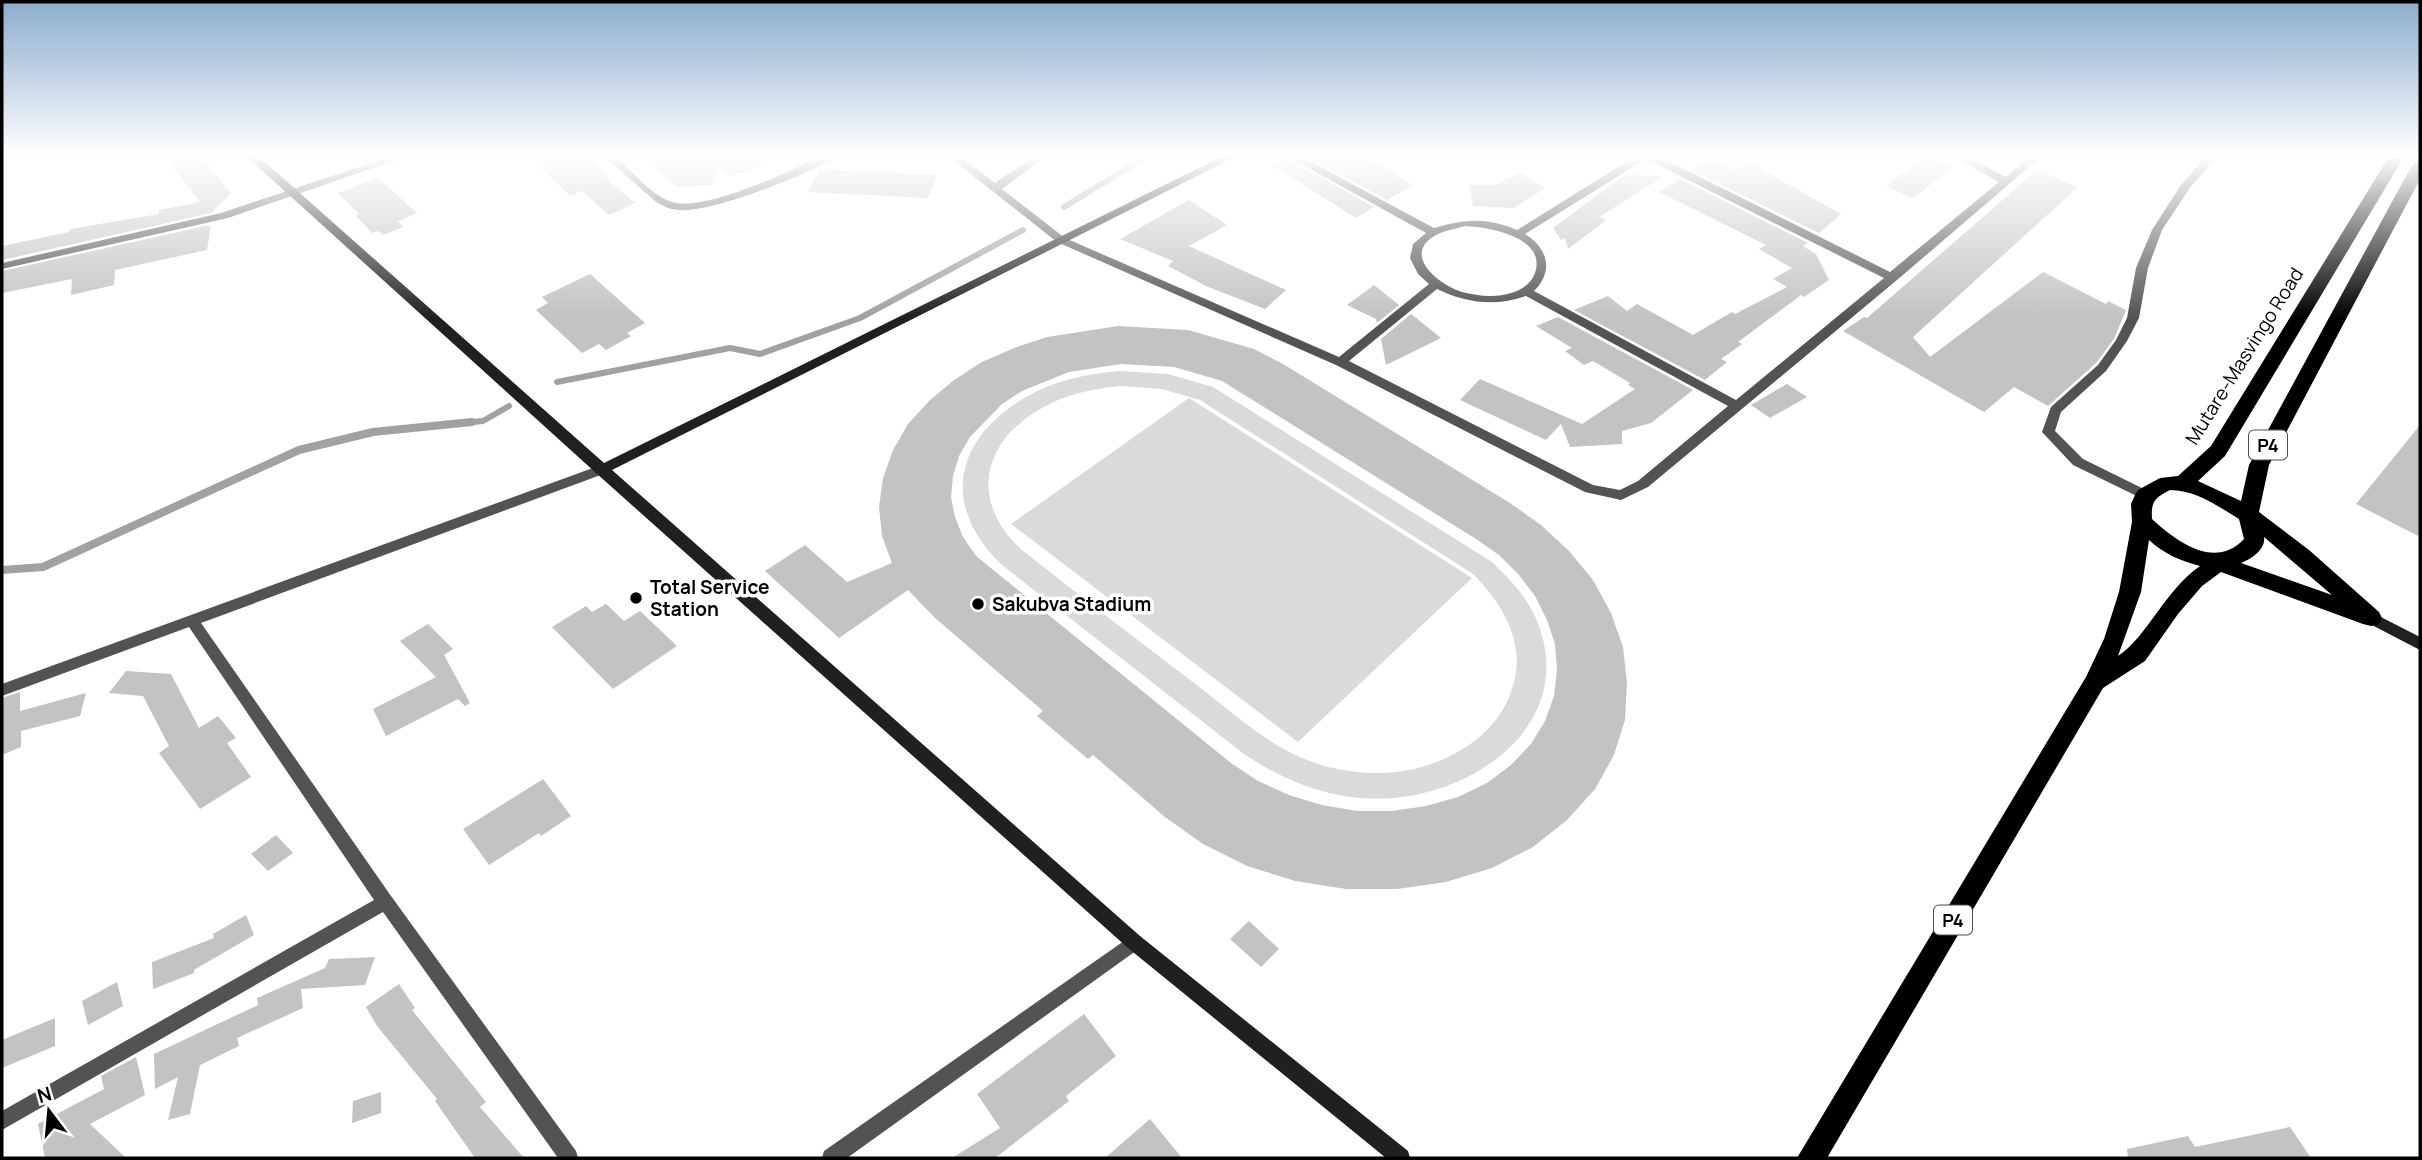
<svg xmlns="http://www.w3.org/2000/svg" width="2422" height="1160" font-family="Manrope,sans-serif">
<style>
.green{fill:#dadada;fill-rule:evenodd}
.lines{fill:none;stroke-linecap:round;stroke-linejoin:round}
.stream-far1{stroke:#a1a1a1;stroke-width:6}
.stream{stroke:#a1a1a1;stroke-width:8}
.building{fill:#c3c3c3;fill-rule:evenodd}
.lane{fill:#535353;fill-rule:evenodd}
.street{fill:#535353;fill-rule:evenodd}
.secondary{fill:#202020;fill-rule:evenodd}
.highway{fill:#000;fill-rule:evenodd}
.poi-dot{fill:#000;stroke:#fff;stroke-width:2.5}
.labels{text-anchor:middle;dominant-baseline:central;stroke-width:7;stroke-linejoin:round;paint-order:stroke}
.shield{fill:#fff;stroke:#4c4c4c;stroke-width:2}
.shield-label{font-size:18px;font-weight:bold;fill:#000}
.street-label{font-size:19px;fill:#000;stroke:#fff}
.poi-label{font-size:19px;font-weight:bold;fill:#000;stroke:#fff;text-anchor:start}
</style>
<rect width="100%" height="100%" fill="#fff"/>
<g class="green">
<path d="M1120,371L1168,374L1213,387L1492,562C1510,579 1527,597 1537,621C1577,719 1483,790 1394,798C1340,803 1288,784 1244,754L1002,565C940,506 954,439 1026,397C1055,380 1087,374 1120,371ZM1120,386L1162,389L1200,400L1473,574C1505,606 1528,647 1511,692C1500,723 1476,744 1446,758C1405,778 1350,777 1307,760C1266,744 1232,712 1198,686C1139,641 1080,596 1022,550C969,502 981,442 1042,408C1066,394 1092,389 1120,386Z"/>
<path d="M1189,398L1472,578L1298,742L1011,524Z"/>
</g>
<g class="lines">
<g class="stream-far1">
<path d="M1064,207L1149,155"/>
<path d="M557,382L730,348L760,354L860,318L1023,230"/>
<path d="M454,424L483,421L509,406"/>
</g>
<path class="stream" d="M2,570L43,567L299,450L373,432L472,422"/>
</g>
<g class="building">
<path d="M163,155H200L231,193L211,213L2,260V246L69,232L70,229L159,214V210L200,202Z"/>
<path d="M529,155H589L610,180H608L635,203L609,215L582,191L570,196Z"/>
<path d="M641,155H781L733,177L718,165L711,185L677,187Z"/>
<path d="M1304,155H1364L1413,185L1387,200Z"/>
<path d="M1928,155L1954,166L1913,198L1886,186Z"/>
<path d="M1286,158L1374,207L1356,218L1272,165Z"/>
<path d="M1712,158L1734,169L1750,163L1841,214L1819,233L1693,171Z"/>
<path d="M819,169L937,175L928,198L808,192Z"/>
<path d="M2037,170L2078,187L1913,337L1930,357L2043,272L2106,304L2108,301L2126,310L2114,339L2096,363L2048,406L2014,387L1984,412L1843,331L1864,317L1867,318Z"/>
<path d="M1520,173L1545,188L1514,208L1473,206L1469,185H1494Z"/>
<path d="M1625,175L1664,176L1599,217L1606,220L1568,249L1565,238L1561,240L1553,228Z"/>
<path d="M378,178L417,213L398,221L403,227L383,235L378,231L372,233L356,216L359,214L338,193Z"/>
<path d="M1680,179L1808,243L1803,246L1816,254L1829,280L1804,297L1801,295L1738,342L1742,344L1721,359L1727,362L1705,380L1574,310L1608,296L1627,311L1637,304L1693,335L1732,312L1735,314L1787,287L1773,279L1792,268L1759,249L1766,245L1659,192Z"/>
<path d="M1189,200L1227,225L1189,246L1286,290L1265,309L1206,286L1168,266L1173,261L1120,239Z"/>
<path d="M205,226H211L207,250L115,270L114,285L71,295L72,279L2,293V271Z"/>
<path d="M590,274L645,323L627,333L631,336L606,350L599,344L582,353L536,310L548,303L542,297Z"/>
<path d="M1374,285L1399,305L1377,323L1376,319L1347,305Z"/>
<path d="M1411,314L1441,338L1386,365L1381,339Z"/>
<path d="M1558,317L1693,390L1651,423L1622,431V444L1570,447L1561,424L1546,440L1460,400L1480,379L1582,424L1635,389L1628,385L1630,383L1593,361L1584,365L1565,351L1572,348L1536,326Z"/>
<path d="M1118,326L1188,330L1254,349L1283,364L1510,503L1541,525L1569,551L1593,580L1611,613L1623,647L1627,683L1625,720L1614,755L1595,789L1567,820L1533,847L1492,868L1446,882L1397,889H1346L1295,881L1247,866L1203,844L1165,817L1093,755L1088,759L1037,716L1043,711L934,617L908,590L839,638L765,571L805,545L847,582L892,563L882,536L879,507L883,478L893,450L908,424L929,401L954,380L982,362L1014,348L1047,337ZM1121,364L1174,367L1222,381L1476,539L1499,555L1519,575L1535,596L1547,620L1555,644L1557,670L1554,696L1545,721L1531,744L1511,765L1487,783L1458,797L1426,806L1392,811H1357L1322,805L1289,795L1258,781L1231,763L976,556L963,537L955,517L951,497L953,476L959,456L970,437L1002,404L1022,391L1069,372Z"/>
<path d="M1787,384L1807,397L1770,418L1751,405Z"/>
<path d="M2420,425V537L2356,504Z"/>
<path d="M606,604L624,621L640,611L677,646L613,689L552,627L586,606L592,612Z"/>
<path d="M428,624L453,649L444,655L470,703L465,706L458,699L386,736L373,709L436,677L400,641Z"/>
<path d="M126,671L171,674L199,728L218,716L236,738L227,743L251,777L200,809L159,753L169,746L143,696L109,693Z"/>
<path d="M20,692V711L86,693L80,716L21,731V747L2,755V698Z"/>
<path d="M543,779L571,816L541,836L539,833L489,865L463,829Z"/>
<path d="M276,835L293,853L268,871L251,854Z"/>
<path d="M246,915L254,935L194,970V973L153,989L152,962L214,938L213,934Z"/>
<path d="M1249,921L1279,949L1261,967L1230,939Z"/>
<path d="M375,957L365,985L301,989L303,1008L237,1038L239,1046L200,1065L190,1114L168,1120L178,1077L155,1089L154,1054L258,1005L257,998L325,968L329,959Z"/>
<path d="M117,982L123,1006L88,1025L82,1001Z"/>
<path d="M399,984L415,1008L412,1010L486,1102L480,1107L524,1158H475L435,1101L437,1099L377,1026L366,1007Z"/>
<path d="M1084,1014L1116,1056L1066,1096L1069,1101L995,1158H952L1000,1128L977,1094Z"/>
<path d="M55,1018V1046L2,1068V1040Z"/>
<path d="M136,1057L145,1095L90,1124L126,1158H45L38,1124L104,1089L101,1076Z"/>
<path d="M381,1092V1113L352,1123L353,1101Z"/>
<path d="M1150,1119L1182,1158H1105Z"/>
<path d="M2290,1127L2311,1158H2128L2127,1149L2188,1136L2195,1147Z"/>
</g>
<g class="lines">
<path class="lane" d="M2207,155H2218L2189,189L2162,230L2148,268L2139,318L2127,341L2106,371L2061,412L2055,431L2083,459L2150,492L2152,495L2145,500L2073,465L2042,432L2051,407L2098,365L2116,340L2127,318L2136,268L2152,230L2181,185Z"/>
<g class="street">
<path d="M395,155H411L228,218L2,269V263L221,213Z"/>
<path d="M603,155H615C631,170 648,192 669,201C701,215 793,169 824,155H839C814,173 710,213 680,210C671,210 662,206 655,201Z"/>
<path d="M947,155H959L995,183L1036,155H1048L1002,189L1065,238L1339,357L1429,284L1418,274L1410,258L1413,244L1426,233L1285,155H1298L1434,228C1465,219 1486,217 1517,230L1637,155H1656L1890,272L1999,182L1951,155H1965L2006,177L2031,155H2043L1897,280L1648,487L1621,500L1585,492L1336,365L1057,242ZM1646,159L1884,278L1736,400L1534,291C1554,271 1548,248 1525,234ZM1465,226C1489,227 1547,237 1535,273C1531,284 1521,290 1511,293C1496,298 1477,296 1462,292C1437,284 1400,253 1438,234C1446,230 1456,229 1465,226ZM1437,289C1466,303 1495,307 1526,296L1728,406L1638,481L1620,490L1593,485L1349,361Z"/>
<path d="M601,465L606,467L608,470L606,473L201,623L391,896L576,1151L578,1158H558L383,912L2,1130V1111L374,900L189,627L2,696V684Z"/>
<path d="M1134,934L1140,936L1143,942L1140,948L847,1158H822L824,1151Z"/>
</g>
<g class="secondary">
<path d="M245,155H257L604,463L1225,155H1239L612,470L1140,936L1408,1151L1410,1158H1386L1128,948L596,473Z"/>
<path d="M2371,612L2420,637V650L2366,622L2364,618L2366,614Z"/>
</g>
<path class="highway" d="M2390,155H2405L2225,456L2198,481L2241,501L2249,465L2412,165L2420,160V179L2269,465L2259,512L2309,550L2379,612L2382,618L2379,624L2371,626L2363,624L2221,572L2202,586L2178,614L2145,661L2103,688L1827,1158H1797L2086,677L2104,639L2119,592L2132,522L2131,504L2135,495L2138,490L2160,478L2178,476L2211,446ZM2170,490C2195,490 2218,506 2239,519L2244,539C2215,570 2177,542 2152,519C2151,502 2154,498 2170,490ZM2264,537L2332,595L2241,563C2252,559 2266,549 2264,537ZM2149,540C2164,554 2181,561 2200,566C2165,590 2148,636 2118,656L2141,592Z"/>
</g>
<linearGradient id="sky" x2="0" y2="1"><stop stop-color="#8baccc"/><stop offset="0.49" stop-color="#fff"/><stop offset="1" stop-color="#fff" stop-opacity="0"/></linearGradient>
<rect width="2422" height="318" fill="url(#sky)"/>
<g class="poi-dot">
<circle cx="636" cy="598" r="7"/>
<circle cx="978" cy="604" r="7"/>
</g>
<g class="labels">
<g class="shield">
<rect x="2249" y="430.5" width="38" height="29" rx="5"/>
<rect x="1934" y="905.5" width="38" height="29" rx="5"/>
</g>
<g class="shield-label">
<text x="2268" y="445">P4</text>
<text x="1953" y="920">P4</text>
</g>
<g class="street-label">
<text transform="translate(2244 356) rotate(-58)">Mutare-Masvingo Road</text>
</g>
<g class="poi-label">
<text x="650" y="587">Total Service<tspan x="650" dy="22">Station</tspan></text>
<text x="992" y="604">Sakubva Stadium</text>
</g>
</g>
<rect width="2422" height="1160" fill="none" stroke="#000000" stroke-width="7"/>
<g transform="translate(49 1111) rotate(344)" stroke="#ffffff" stroke-width="5" paint-order="stroke">
<path d="M0-5L12 26L0 18L-12 26Z" fill="#000000"/>
<text y="-10" font-size="19" font-weight="bold" text-anchor="middle" fill="#000000">N</text>
</g>
</svg>
